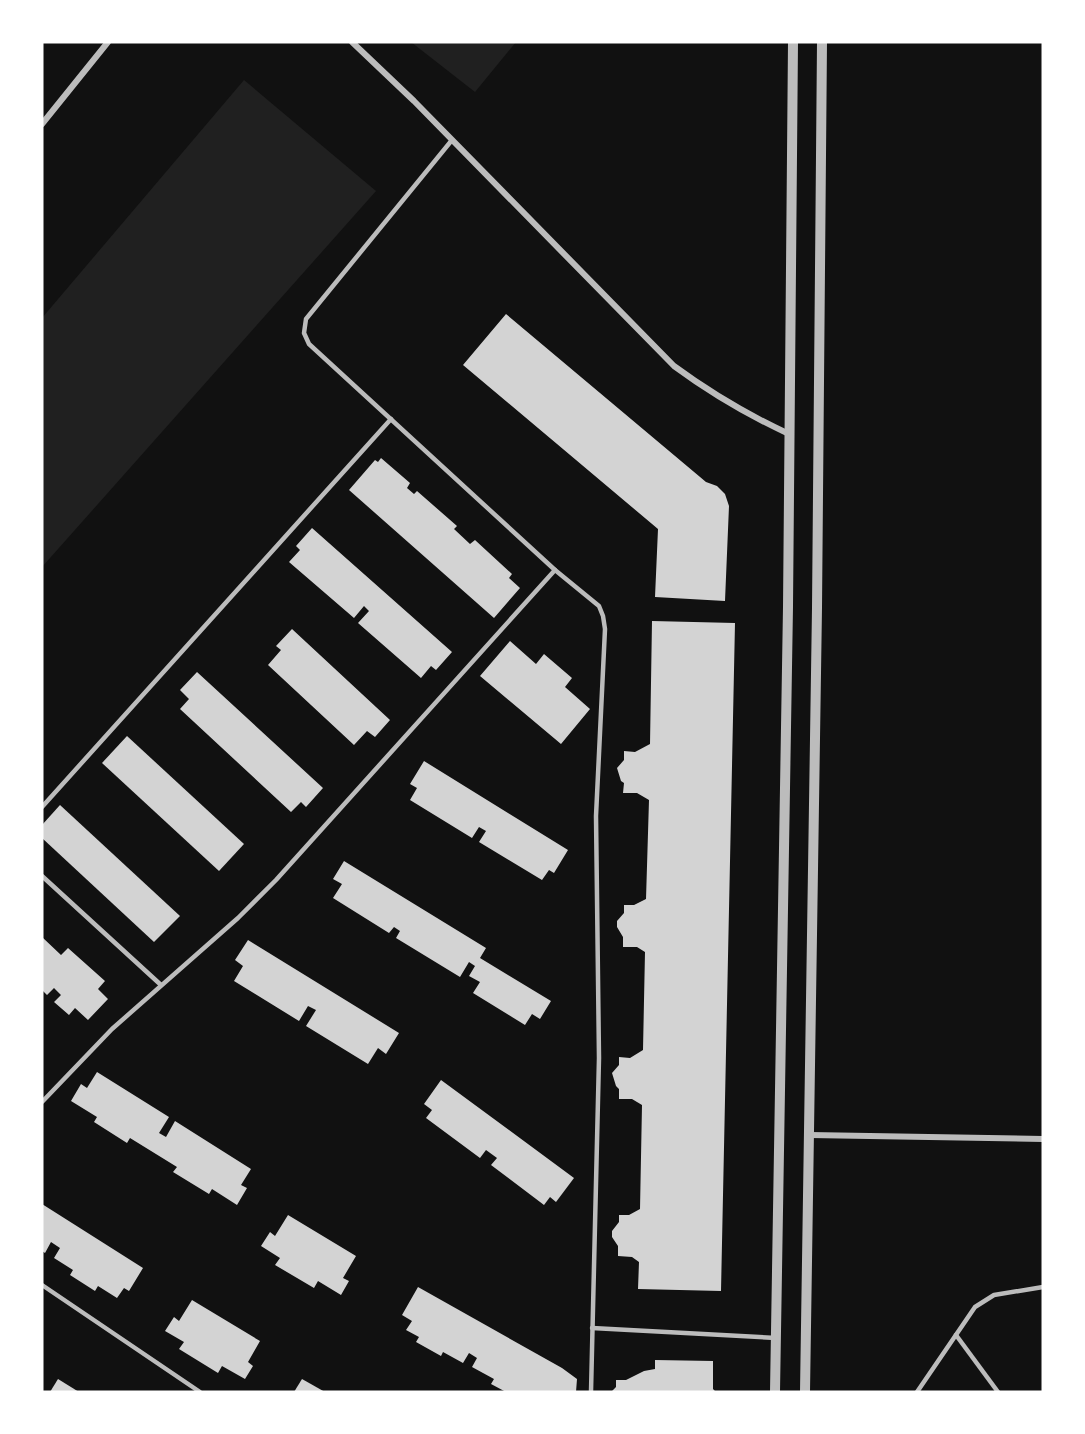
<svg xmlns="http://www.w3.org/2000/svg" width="1085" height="1434" font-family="Karla,sans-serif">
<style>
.green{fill:#202020}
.building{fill:#d3d3d3}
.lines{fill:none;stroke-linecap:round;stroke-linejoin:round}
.service{stroke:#bcbcbc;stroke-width:4.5}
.minor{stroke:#bcbcbc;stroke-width:6}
.tertiary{stroke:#bcbcbc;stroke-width:10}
</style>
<rect width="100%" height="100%" fill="#111"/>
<g class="green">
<path d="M411,42H516L475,92Z"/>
<path d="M244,80L376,191L42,567V318Z"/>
</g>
<g class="building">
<path d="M506,314L706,482L717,486L725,494L729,506L725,601L655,597L658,529L463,365Z"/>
<path d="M381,458L410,483L407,488L414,494L417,491L457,526L454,529L470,544L475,540L512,574L509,578L520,588L494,618L349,490L375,460L378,462Z"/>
<path d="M312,528L452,652L436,670L431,666L421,678L358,623L369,611L364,606L354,618L289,562L300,550L296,546Z"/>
<path d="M652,621L735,623L721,1291L638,1289L639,1262L632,1257L618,1256V1246L612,1237V1231L619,1222V1215H629L640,1209L642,1105L632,1099H619V1089L616,1086L612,1073L619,1065V1057L630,1058L643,1050L645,952L637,947H623V937L617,927V921L624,913V905H634L646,899L649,800L637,793H623L624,783L621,781L617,768L624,760V751L635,752L650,744Z"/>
<path d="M292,629L390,720L375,737L367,731L354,745L268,665L281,650L276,646Z"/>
<path d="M510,641L536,664L544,654L572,678L565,687L590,709L561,744L480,676Z"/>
<path d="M197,672L323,788L306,807L301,802L291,812L180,709L189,699L180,690Z"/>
<path d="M127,736L244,844L219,871L102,763Z"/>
<path d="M424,761L568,850L554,873L549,870L542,880L479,842L486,831L479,827L472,838L410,800L417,788L410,784Z"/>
<path d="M60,805L180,916L154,942L42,838V825Z"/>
<path d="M344,861L486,948L480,958L551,1001L540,1019L532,1014L525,1025L473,993L480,982L469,976L475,966L469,962L460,977L396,938L400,931L394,927L389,933L333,898L342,884L333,879Z"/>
<path d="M42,937L61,955L68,948L105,981L98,989L108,999L88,1020L75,1008L69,1015L54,1002L61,995L54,988L47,995L42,990Z"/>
<path d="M248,940L399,1033L386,1054L378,1048L368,1064L306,1026L316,1010L308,1006L299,1021L234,981L243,966L235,960Z"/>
<path d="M97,1072L169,1117L159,1133L166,1137L175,1121L251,1169L241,1185L247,1188L237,1205L212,1189L209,1194L173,1172L177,1167L130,1138L127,1143L94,1122L97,1117L71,1101L81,1084L87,1088Z"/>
<path d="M441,1080L574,1178L556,1202L550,1197L544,1205L491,1165L497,1158L486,1150L480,1158L426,1118L432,1110L424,1104Z"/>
<path d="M42,1204L143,1268L129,1291L124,1288L117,1298L98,1286L95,1291L70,1275L73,1270L54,1258L60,1248L51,1242L45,1253L42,1251Z"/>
<path d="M288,1215L356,1256L343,1278L349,1281L341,1295L318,1281L314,1288L275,1265L280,1258L261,1246L270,1232L275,1236Z"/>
<path d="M418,1287L562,1368L577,1379L576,1392H506L491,1384L494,1379L472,1367L477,1358L469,1353L463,1363L443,1352L441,1356L416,1342L419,1337L406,1330L412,1321L402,1315Z"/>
<path d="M192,1300L260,1341L248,1362L253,1366L245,1379L222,1366L218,1373L179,1349L184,1342L165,1331L174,1317L179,1321Z"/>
<path d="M655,1360L713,1361V1389L716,1392H611L616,1387V1380H626L644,1371L655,1369Z"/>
<path d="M58,1379L79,1392H50Z"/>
<path d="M302,1379L325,1392H294Z"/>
</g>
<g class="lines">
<g class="service">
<path d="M452,140L306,319L304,333L309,344L555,570L599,606L603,616L605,629L596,816L599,1058L591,1392"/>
<path d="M42,807L391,419"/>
<path d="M42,876L161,985"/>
<path d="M42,1102L112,1029L238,918L276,880L555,570"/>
<path d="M42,1285L200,1392"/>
<path d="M592,1328L776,1338"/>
<path d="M956,1335L998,1392"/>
<path d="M917,1392L975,1307L994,1295L1043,1287"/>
</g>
<g class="minor">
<path d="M352,42L414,101L674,366C712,394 746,414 789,434"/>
<path d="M42,124L108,42"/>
<path d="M810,1135L1043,1139"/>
</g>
<g class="tertiary">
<path d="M775,1392L788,607L793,42"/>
<path d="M805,1392L817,608L822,42"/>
</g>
</g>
<rect width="1085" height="1434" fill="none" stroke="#ffffff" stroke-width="87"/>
</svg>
